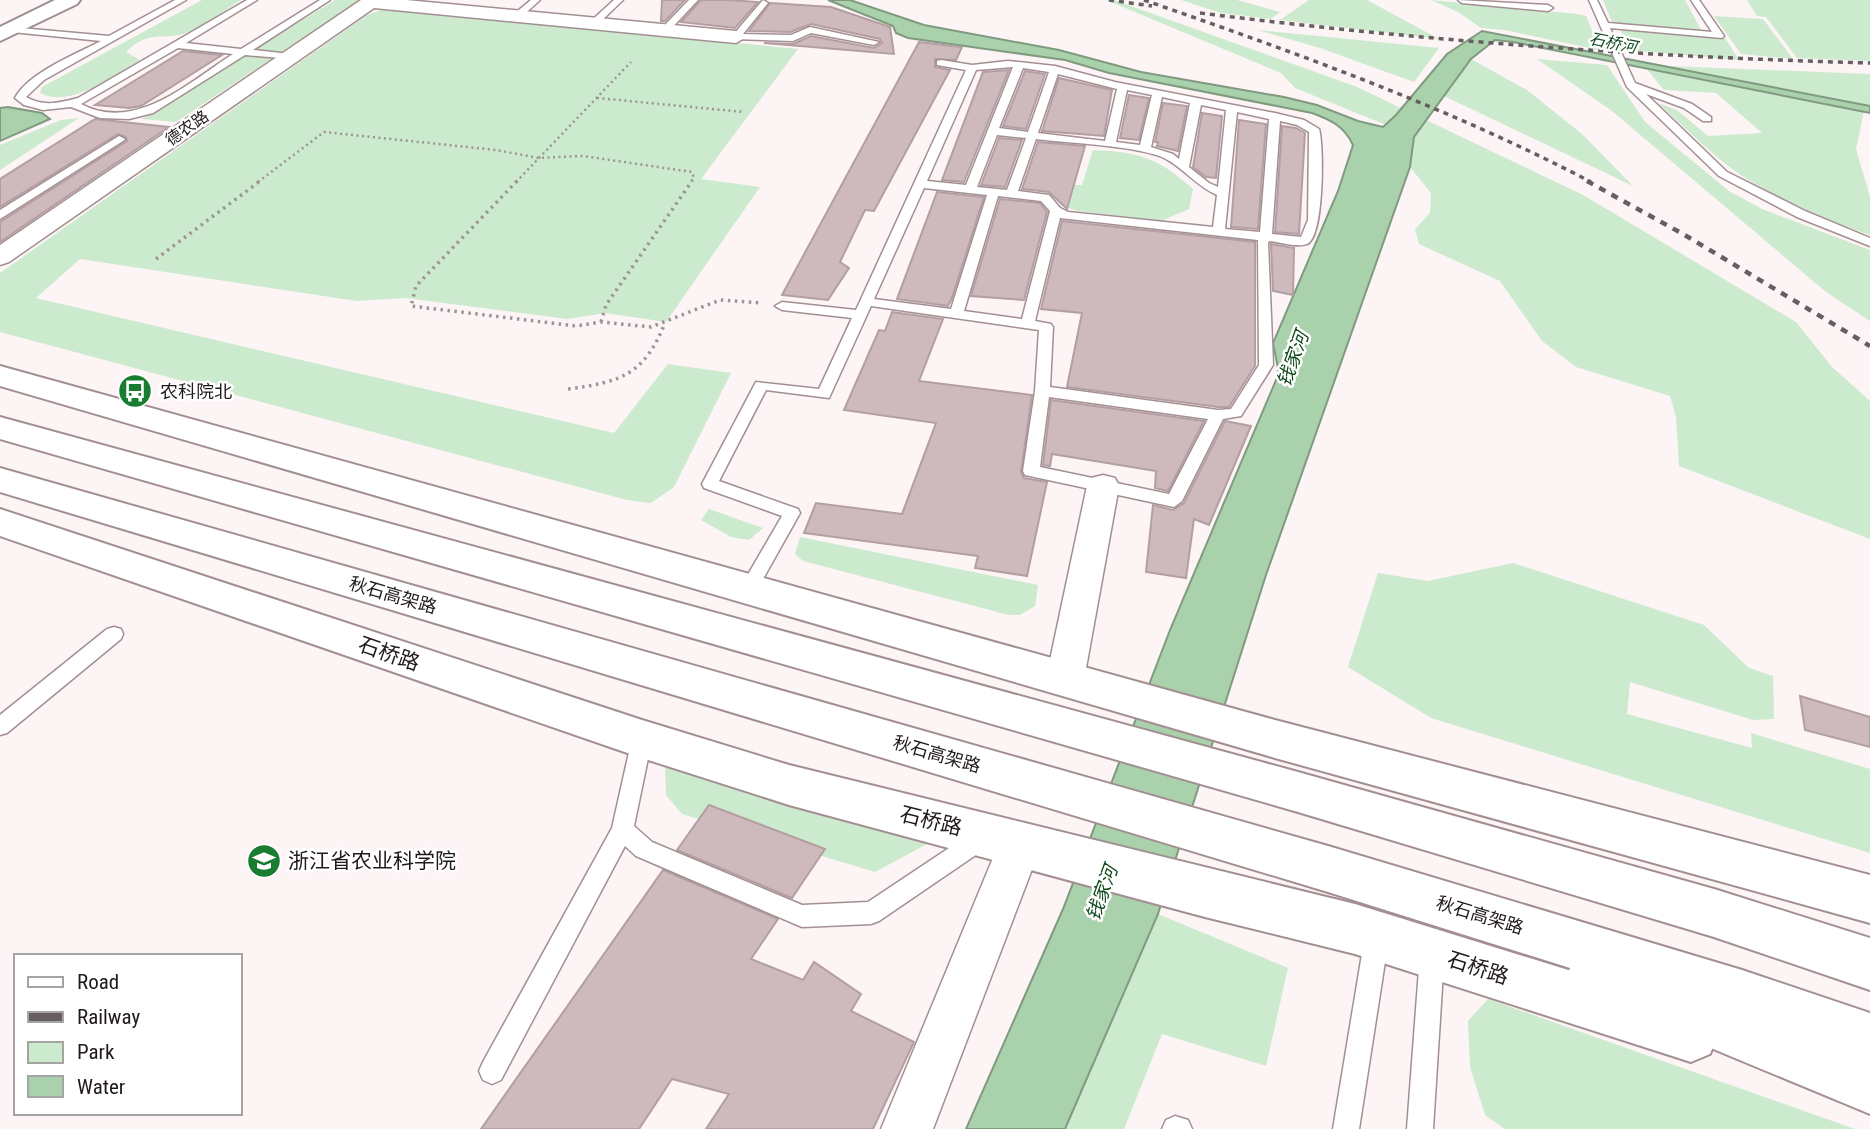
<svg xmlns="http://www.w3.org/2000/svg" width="1870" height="1129" font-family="'Roboto Condensed','Noto Sans SC',sans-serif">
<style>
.green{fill:#cceacd}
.water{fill:#a9d1ac;stroke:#809a80;stroke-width:2}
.building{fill:#ceb9bc;stroke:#b39ea1;stroke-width:2}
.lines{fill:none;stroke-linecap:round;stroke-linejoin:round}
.service-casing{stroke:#a38f92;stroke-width:3}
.minor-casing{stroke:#a38f92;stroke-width:3}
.tertiary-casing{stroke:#a38f92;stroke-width:4}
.primary-casing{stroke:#a38f92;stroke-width:4}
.trunk-casing{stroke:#a38f92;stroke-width:4}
.path-far1{stroke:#9c9495;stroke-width:2.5;stroke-dasharray:2 3.5;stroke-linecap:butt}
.path{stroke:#9c9495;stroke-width:3.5;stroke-dasharray:2.5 4.5;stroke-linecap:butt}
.service{fill:#fff;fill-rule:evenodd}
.minor{fill:#fff;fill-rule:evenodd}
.tertiary{fill:#fff;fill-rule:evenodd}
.primary{fill:#fff;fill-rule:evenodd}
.trunk{fill:#fff;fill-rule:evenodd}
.rail-far1{stroke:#665e60;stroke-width:3.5;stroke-dasharray:5 5;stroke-linecap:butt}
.rail{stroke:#665e60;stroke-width:4.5;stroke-dasharray:7 7;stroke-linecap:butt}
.labels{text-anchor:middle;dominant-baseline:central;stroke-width:5;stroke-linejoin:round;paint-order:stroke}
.far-water-label{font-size:16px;font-style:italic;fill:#104b1c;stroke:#fff}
.far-street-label{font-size:16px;fill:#20191a;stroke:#fff}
.poi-label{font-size:18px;fill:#20191a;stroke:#fff;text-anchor:start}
.street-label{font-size:18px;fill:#20191a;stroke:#fff}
.water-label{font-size:19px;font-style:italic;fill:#104b1c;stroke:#fff}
.near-street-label{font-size:21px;fill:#20191a;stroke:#fff}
.near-poi-label{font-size:21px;fill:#20191a;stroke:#fff;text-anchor:start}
</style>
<rect width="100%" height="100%" fill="#fdf4f6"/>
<g class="green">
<path d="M202,0H241C224,10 207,25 188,32C166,42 149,28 126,52L140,60C113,75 72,109 40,93L42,87Z"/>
<path d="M335,0H360L176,122L142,119Z"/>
<path d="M1106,0H1114L1357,87L1583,195L1796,322L1832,367L1870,401V539L1679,466L1676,417L1670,396L1576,367L1542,341L1500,281L1419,244L1415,229L1430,213L1431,193L1410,167L1413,136L1295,88L1281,73Z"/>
<path d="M1181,0H1237L1280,12L1271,19L1221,13Z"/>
<path d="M1309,0H1367L1439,39L1280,20Z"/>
<path d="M1431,0L1578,14L1586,16L1600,50L1504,30L1481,28L1458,12Z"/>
<path d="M1603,0H1685L1701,30L1616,24L1611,20Z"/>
<path d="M1747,0H1870V61L1797,58L1766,17L1757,16Z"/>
<path d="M387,8L798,49L701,179L760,187L666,322L605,313L567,319L405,298L357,301L80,259L36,298L614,433L668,364L731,373L674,487L651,503L627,500L0,332V273L367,15Z"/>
<path d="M1714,16L1763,19L1793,59L1741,54Z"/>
<path d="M1620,29L1725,38L1739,60L1630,50Z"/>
<path d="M1257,30L1439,48L1414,82L1320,48Z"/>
<path d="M1471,59L1527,90L1582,134L1633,186L1444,96Z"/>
<path d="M1537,59L1607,65L1645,122L1729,191L1762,209L1870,250V321L1826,292L1612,111Z"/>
<path d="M1668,66L1870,74V106Z"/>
<path d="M1646,68L1864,111L1856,149L1870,197V235C1823,218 1763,194 1723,162C1701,144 1680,123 1658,103L1677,110L1708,136L1762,133L1716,93L1664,90Z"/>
<path d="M79,118L0,170V145L61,120Z"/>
<path d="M1093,150C1140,152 1158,158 1193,189L1189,209L1161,221L1078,211L1062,206L1048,189L1060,185H1082Z"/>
<path d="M709,509L763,528L749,540L731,537L701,520Z"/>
<path d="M800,537L1038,585L1035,606L1020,615H1009L803,561L795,554Z"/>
<path d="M1513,563L1704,625L1749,668L1773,676L1774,719L1753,720L1630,682L1627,714L1752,748L1751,733L1870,769V853L1431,718L1348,667L1378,573L1428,581Z"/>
<path d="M665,767L929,843L875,872L682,814L666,795Z"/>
<path d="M1158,914L1288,968L1266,1066L1162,1034L1124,1129H1065Z"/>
<path d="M1488,999L1855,1129H1505L1485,1115L1470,1067L1468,1021Z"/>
</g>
<g class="water">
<path d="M828,0H850L924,25L1059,50L1141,72L1284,97L1317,105L1358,121L1383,127L1396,115L1447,54L1482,31L1870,106V113L1513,42L1495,40L1471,59L1414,137L1410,167L1266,575L1158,914L1065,1129H966L1063,909L1170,630L1279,373L1273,343L1338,191L1353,145C1344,126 1331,120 1312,113L1109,73L1065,60L908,38L896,33L893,26Z"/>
<path d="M8,107L42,113L50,119L0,141V108Z"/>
</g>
<g class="building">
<path d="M662,0H685L665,21H661Z"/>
<path d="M701,0H728L758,2L735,28L681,22Z"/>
<path d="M770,3L831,7L890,27L894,54L764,43L793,44L811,36L874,48L882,43L880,39L811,24L790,32L749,31Z"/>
<path d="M919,42L962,47L956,60L935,59V67L950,70L874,211L865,210L840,262L849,268L828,300L782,295Z"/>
<path d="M183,51L222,55L141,106L129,108L95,105Z"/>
<path d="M1009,70L964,182L942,180L983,72Z"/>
<path d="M1025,71L1045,74L1026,129L1003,126Z"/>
<path d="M1059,78L1112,90L1104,136L1042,131Z"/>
<path d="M1129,95L1149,98L1139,140L1120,138Z"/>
<path d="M1163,103L1187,106L1178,151L1157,146L1158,142H1155Z"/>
<path d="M1202,113L1222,116L1216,178L1206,177L1193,167Z"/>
<path d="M95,119L169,127L0,242V222L127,141L126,137L118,134L0,207V179Z"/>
<path d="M1239,120L1266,124L1258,229L1231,227Z"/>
<path d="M1282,126L1296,128L1305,133L1299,234L1275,232Z"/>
<path d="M999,138L1022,140L1005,187L981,185Z"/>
<path d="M1038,142L1085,146L1067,209L1049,192L1022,189Z"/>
<path d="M937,192L984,197L952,298L948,306L897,299Z"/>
<path d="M1000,199L1040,203L1047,212L1024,300L971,296Z"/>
<path d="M1062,221L1255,242V366L1229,407H1218L1067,387L1082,313L1041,309Z"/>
<path d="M1271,244L1294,248L1293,295L1273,291Z"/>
<path d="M892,312L943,319L919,381L1032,395L1021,472L1024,478L1047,482L1027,576L975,568L978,556L804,533L816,503L902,514L936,423L844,410L879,330L885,331Z"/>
<path d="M1051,400L1204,421L1168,491L1155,488L1156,471L1052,454L1050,466L1043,465Z"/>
<path d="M1225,421L1251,426L1209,525L1194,519L1186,578L1146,572L1153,505L1173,510L1184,503Z"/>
<path d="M1800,696L1870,717V747L1805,730Z"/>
<path d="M709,805L825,849L792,898L677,850Z"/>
<path d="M663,870L778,919L751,959L803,980L814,962L861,994L851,1011L914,1042L873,1129H706L729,1094L672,1079L639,1129H481Z"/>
</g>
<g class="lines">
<g class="service-casing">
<g id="service">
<path d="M175,0H186L44,80L26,97C43,107 60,103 78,98L247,0H257L186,43L241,49L320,0H330L253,50L290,54L293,55V59L245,55L153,113L129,119L100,118L71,107L43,110L24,105L15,98C28,73 76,54 101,41L12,32L7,29L9,27L109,36ZM178,48L233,54C189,82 136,133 81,104Z"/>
<path d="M531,0H540L520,18H514V14Z"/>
<path d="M614,0H623L597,25H591V21Z"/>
<path d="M689,0H698L668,32H662V28Z"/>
<path d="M763,0L768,3L743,34L791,35L810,27L879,42L874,45L811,33L793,41L733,39V35Z"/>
<path d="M1458,0L1548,5L1553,8L1548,11L1462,3Z"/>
<path d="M1589,0H1597L1608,23L1712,32L1691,0H1699L1724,36L1722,38L1610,28L1635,83L1692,104L1711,117V121H1703L1684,108L1646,94L1727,172L1805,211L1870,238V246L1797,217L1719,176L1627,87Z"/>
<path d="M941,60L972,65L1008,61L1055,66L1115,82L1275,113L1304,120L1319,129C1324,144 1324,238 1307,244C1298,248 1279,242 1269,241L1268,243L1273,365L1241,416L1223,419L1182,501L1174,507L1025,475L1023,471L1035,391L1039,330L871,306L829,398L766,390L719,481L798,509L800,513L754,595H742L739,590L782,516L704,488L702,484L756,382L819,389L852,318L782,310L775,306L782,302L856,310L966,70L937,65V61ZM1013,67L966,185L927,181L976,70ZM1023,68L1049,72L1028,132L999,128ZM1058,74L1117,89L1105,141L1038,133ZM1127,90L1152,95L1140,145L1116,142ZM1162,97L1190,103L1179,159L1173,154L1151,147ZM1201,105L1226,110L1218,187L1209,183L1189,167ZM1237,112L1269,119L1260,232L1225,229ZM1280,121L1297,125L1309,132L1308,220L1301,237L1272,234ZM997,135L1026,138L1007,190L977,187ZM1036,139C1067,143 1139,146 1164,158C1184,168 1196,186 1217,195L1213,227L1068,212L1060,208L1049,195L1018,191ZM924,188L987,195L951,309L874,299ZM998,196L1041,201L1050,211L1022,319L964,311ZM1060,218L1258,240L1259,365L1231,409L1218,410L1050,387L1053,327L1051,324L1035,321ZM1049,397L1208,419L1169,494L1040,467Z"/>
<path d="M119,136L125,139L123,141L0,219V210Z"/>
<path d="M114,627L121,629L123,634L121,639L7,733L0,735V715L107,629Z"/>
<path d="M642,730L649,733L652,739L634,826L652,842L802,905L868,902L973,832L981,829L989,832L992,839L989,846L879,921L871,924L802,927L636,856L625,846L501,1080L492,1084L483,1080L479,1071L483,1062L612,828L632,739L635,733Z"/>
<path d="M1377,925L1385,928L1389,936L1359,1129H1333L1365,936L1369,928Z"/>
<path d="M1432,944L1440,948L1444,956L1433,1129H1407L1420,956L1424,948Z"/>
<path d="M1175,1116L1188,1120L1192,1129H1162L1166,1120Z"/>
</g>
</g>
<g class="minor-casing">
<g id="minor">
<path d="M361,0H406L736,31L746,37L736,43L374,8L9,262L0,265V245Z"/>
<path d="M1103,475L1115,478L1119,486L1084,679L1079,690L1065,695L1051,690L1046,679L1087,486L1091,478Z"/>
<path d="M1020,823L1035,829L1042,843L933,1129H881L1005,829Z"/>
</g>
</g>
<g class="tertiary-casing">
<path id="tertiary" d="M55,0H80L77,4L0,41V27Z"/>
</g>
<g class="primary-casing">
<g id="primary">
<path d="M0,366L1275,720L1870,875V923L1275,758L0,386Z"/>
<path d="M0,509L642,720L789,765L1355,904L1691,1008L1710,1016L1718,1035L1710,1054L1691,1062L1355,954L1205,917L789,805L642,758L0,536Z"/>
</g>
</g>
<g class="trunk-casing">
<g id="trunk">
<path d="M0,417L1298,772L1714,889L1870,938V990L1714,937L1298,812L0,439Z"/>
<path d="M0,468L1328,846L1742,970L1870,1013V1114L1576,992L1568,974L1570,968L1328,892L0,492Z"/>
</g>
</g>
<g class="path-far1">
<path d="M597,98L744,112"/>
<path d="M258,182L324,132L496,150L539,158L583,156L692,172L694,178L691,182"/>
<path d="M516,182L631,62"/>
</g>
<g class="path">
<path d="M517,181L416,286L411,306L576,326L601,322L651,327L720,300L761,303"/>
<path d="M156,259L260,181"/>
<path d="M601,322L606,305L692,181"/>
<path d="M568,389C621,382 644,375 665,323"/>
</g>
<use href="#service" class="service"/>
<use href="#minor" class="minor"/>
<use href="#tertiary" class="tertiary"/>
<use href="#primary" class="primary"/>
<use href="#trunk" class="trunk"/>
<g class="rail-far1">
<path d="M1109,0L1152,6"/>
<path d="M1144,0C1296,53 1448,107 1591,182"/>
<path d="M1200,13C1423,41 1646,57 1870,63"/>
</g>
<path class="rail" d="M1587,181L1683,234L1870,346"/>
</g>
<defs>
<g id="bus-disc" transform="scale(1.75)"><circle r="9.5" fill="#187d30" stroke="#fff"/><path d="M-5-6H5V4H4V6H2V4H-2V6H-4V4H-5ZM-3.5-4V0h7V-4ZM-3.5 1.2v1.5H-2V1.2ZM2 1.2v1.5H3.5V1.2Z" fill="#fff"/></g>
<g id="university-disc" transform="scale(1.75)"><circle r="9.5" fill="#187d30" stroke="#fff"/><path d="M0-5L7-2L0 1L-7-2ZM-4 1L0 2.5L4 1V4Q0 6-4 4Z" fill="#fff"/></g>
</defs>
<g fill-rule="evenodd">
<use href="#bus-disc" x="135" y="391"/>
<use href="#university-disc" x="264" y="861"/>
</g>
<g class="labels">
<g class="far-water-label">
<text transform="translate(1613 43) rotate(11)">石桥河</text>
</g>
<g class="far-street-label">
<text transform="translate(187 128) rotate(-35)">德农路</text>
</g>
<g class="poi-label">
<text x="160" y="391">农科院北</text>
</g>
<g class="street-label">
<text transform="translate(393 595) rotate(16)">秋石高架路</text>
<text transform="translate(937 754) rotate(16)">秋石高架路</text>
<text transform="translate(1480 915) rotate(17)">秋石高架路</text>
</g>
<g class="water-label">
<text transform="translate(1293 359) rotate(-70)">钱家河</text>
<text transform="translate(1102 893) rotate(-70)">钱家河</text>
</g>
<g class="near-street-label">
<text transform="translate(389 654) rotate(19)">石桥路</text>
<text transform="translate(931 821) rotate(14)">石桥路</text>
<text transform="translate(1478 968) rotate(18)">石桥路</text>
</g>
<g class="near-poi-label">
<text x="288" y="861">浙江省农业科学院</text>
</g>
</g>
<rect x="14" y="954" width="228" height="161" fill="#ffffff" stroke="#a6a3a3" stroke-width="2"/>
<rect x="28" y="977" width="35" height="10" fill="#ffffff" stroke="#a6a3a3" stroke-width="2"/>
<text x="77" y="989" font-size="21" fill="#20191a">Road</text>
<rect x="28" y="1012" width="35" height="10" fill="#665e60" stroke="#a6a3a3" stroke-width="2"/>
<text x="77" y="1024" font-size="21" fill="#20191a">Railway</text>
<rect x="28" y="1042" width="35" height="21" fill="#cceacd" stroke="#a6a3a3" stroke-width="2"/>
<text x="77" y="1059" font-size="21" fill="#20191a">Park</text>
<rect x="28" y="1076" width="35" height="21" fill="#a9d1ac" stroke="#a6a3a3" stroke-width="2"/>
<text x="77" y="1094" font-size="21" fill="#20191a">Water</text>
</svg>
